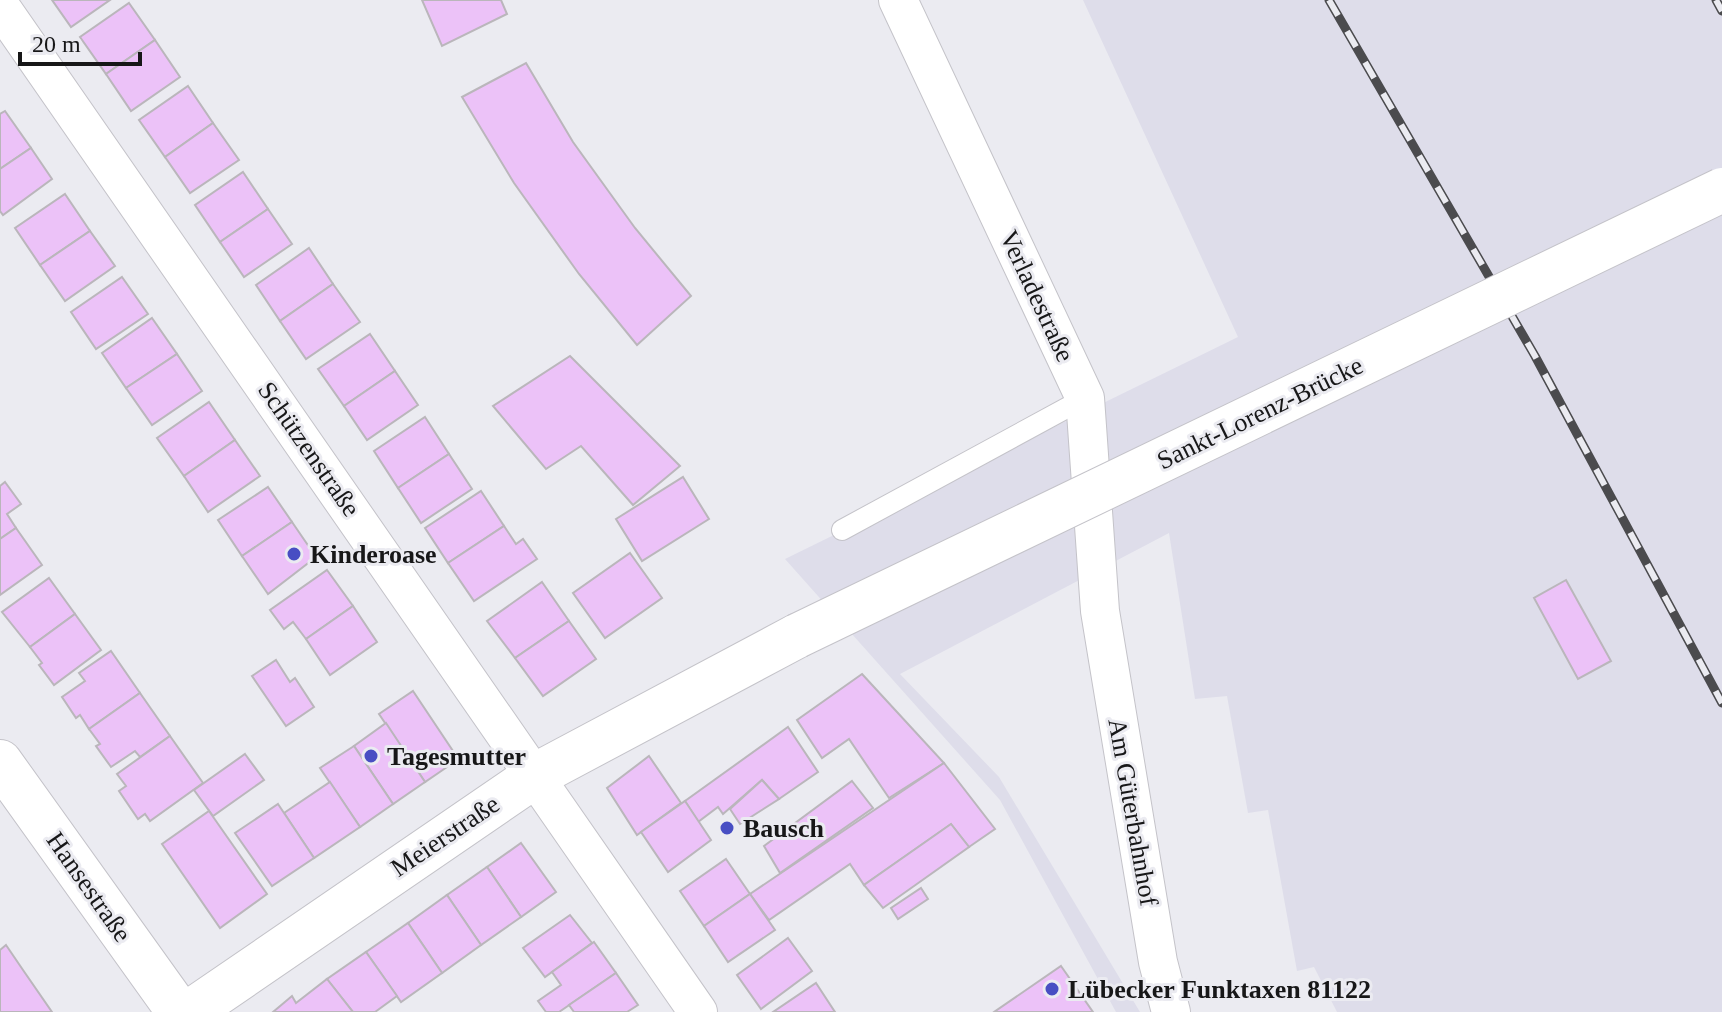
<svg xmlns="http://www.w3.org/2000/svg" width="1722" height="1012" font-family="Georgia,serif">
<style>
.built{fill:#deddea}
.building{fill:#ecc2f8;stroke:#bab6bb;stroke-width:2}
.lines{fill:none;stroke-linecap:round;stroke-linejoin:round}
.service-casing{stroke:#c4c3c9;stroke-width:22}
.minor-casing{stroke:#c4c3c9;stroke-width:40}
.secondary-casing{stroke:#c4c3c9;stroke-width:46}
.service{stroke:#fff;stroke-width:20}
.minor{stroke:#fff;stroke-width:38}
.secondary{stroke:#fff;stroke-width:44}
.rail-casing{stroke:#4b4b4e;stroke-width:9}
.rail{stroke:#ebebf1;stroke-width:6;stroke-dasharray:18;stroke-linecap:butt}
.secondary-bridge-casing{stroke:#c4c3c9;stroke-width:46;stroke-linecap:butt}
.secondary-bridge{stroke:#fff;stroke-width:44}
.poi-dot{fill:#484ec3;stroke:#ebebf1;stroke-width:3}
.labels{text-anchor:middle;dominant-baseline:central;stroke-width:6;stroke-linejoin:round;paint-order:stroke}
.street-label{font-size:26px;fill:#171718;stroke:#ebebf1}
.poi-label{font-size:26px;font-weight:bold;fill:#171718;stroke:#ebebf1;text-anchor:start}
</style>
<rect width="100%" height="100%" fill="#ebebf1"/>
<path class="built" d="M1083,0H1722V1012H1337L1314,967L1297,971L1268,810L1248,813L1227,696L1195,699L1169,533L900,674L999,777L1140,1012H1116L1000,800L785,559L1238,337Z"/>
<g class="building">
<path d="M52,0H110L71,27Z"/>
<path d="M422,0H501L507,14L442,46Z"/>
<path d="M129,3L155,40L106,74L80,37Z"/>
<path d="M155,40L180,77L131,111L106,74Z"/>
<path d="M526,63L573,142L635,228L691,296L637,345L579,274L514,183L462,97Z"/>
<path d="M188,86L213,123L165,157L139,120Z"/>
<path d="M5,111L31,148L0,169V114Z"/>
<path d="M213,123L239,160L190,193L165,157Z"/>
<path d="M31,148L52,179L3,215L0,211V169Z"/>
<path d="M243,172L268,209L220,242L195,205Z"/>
<path d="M65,194L90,231L40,265L15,228Z"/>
<path d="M268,209L292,244L244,277L220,242Z"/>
<path d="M90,231L115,266L65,301L40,265Z"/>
<path d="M309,248L333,284L280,321L256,285Z"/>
<path d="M122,277L148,314L96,349L71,312Z"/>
<path d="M333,284L360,322L306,359L280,321Z"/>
<path d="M152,318L177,354L126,388L102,353Z"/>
<path d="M370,334L395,371L344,406L318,369Z"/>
<path d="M177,354L202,391L152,425L126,388Z"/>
<path d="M570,356L680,466L633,505L581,446L546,469L493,406Z"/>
<path d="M395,371L418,405L367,440L344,406Z"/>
<path d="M209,402L235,440L184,476L157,438Z"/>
<path d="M425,417L449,454L398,488L374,451Z"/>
<path d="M235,440L260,476L208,512L184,476Z"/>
<path d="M449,454L472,489L421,523L398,488Z"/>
<path d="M683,477L709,519L642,561L616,519Z"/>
<path d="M5,482L21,504L7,514L16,528L0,539V486Z"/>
<path d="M268,487L292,522L242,556L218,520Z"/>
<path d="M481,491L504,526L448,563L425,528Z"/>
<path d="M292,522L316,557L268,594L242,556Z"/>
<path d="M504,526L516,544L523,539L537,559L474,601L448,563Z"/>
<path d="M16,528L42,565L0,595V539Z"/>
<path d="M630,553L662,598L605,638L573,593Z"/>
<path d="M327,570L353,606L306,639L293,622L284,629L270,610Z"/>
<path d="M49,578L75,614L30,647L2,612Z"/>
<path d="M1566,580L1611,661L1578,679L1534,598Z"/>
<path d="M542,582L569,621L515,658L487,621Z"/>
<path d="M353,606L377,642L330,675L306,639Z"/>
<path d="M75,614L101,650L54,685L39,665L42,663L30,647Z"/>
<path d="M569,621L596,659L543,696L515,658Z"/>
<path d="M111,651L140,693L89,729L80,715L76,718L62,697L85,681L79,673Z"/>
<path d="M276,660L290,682L295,678L314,707L286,726L252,676Z"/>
<path d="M862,674L944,763L889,798L849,739L822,758L797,720Z"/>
<path d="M413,691L453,751L450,765L425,782L379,714Z"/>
<path d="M140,693L170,736L140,757L135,751L111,767L96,746L100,744L89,729Z"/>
<path d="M386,723L425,782L393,804L354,746Z"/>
<path d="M788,727L818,772L779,799L762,780L723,814L718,807L698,822L685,801Z"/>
<path d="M170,736L203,783L150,821L145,814L138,819L119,791L126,786L117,774Z"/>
<path d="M354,746L393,804L360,827L320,768Z"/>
<path d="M245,754L264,780L213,816L194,790Z"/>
<path d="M649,756L681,803L637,835L607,788Z"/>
<path d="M944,763L995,829L969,847L951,824L864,885L850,864L769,920L750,894Z"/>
<path d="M762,780L779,799L740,824L730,809Z"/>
<path d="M852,781L873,808L780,873L764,846Z"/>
<path d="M330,782L360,827L314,858L284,813Z"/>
<path d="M685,801L711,840L668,872L641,832Z"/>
<path d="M278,804L314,858L272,886L235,833Z"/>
<path d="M209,811L267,894L220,928L162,844Z"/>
<path d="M951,824L969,847L883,908L864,885Z"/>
<path d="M521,843L556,892L521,917L487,867Z"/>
<path d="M726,859L750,894L704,926L680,891Z"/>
<path d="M487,867L521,917L481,945L447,895Z"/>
<path d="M921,888L928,899L898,919L891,908Z"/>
<path d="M750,894L775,930L728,962L704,926Z"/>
<path d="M447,895L481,945L442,973L408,923Z"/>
<path d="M570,915L592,943L545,977L523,948Z"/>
<path d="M408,923L442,973L401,1002L366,952Z"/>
<path d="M788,938L812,971L761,1009L737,975Z"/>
<path d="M594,942L616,973L559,1012H546L538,1001L561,985L552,972Z"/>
<path d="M6,945L23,970L52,1012H0V950Z"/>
<path d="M366,952L397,996L375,1012H353L327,979Z"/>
<path d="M1061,966L1093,1012H994Z"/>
<path d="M616,973L638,1005L627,1012H574L569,1005Z"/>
<path d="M327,979L353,1012H273L292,996L296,1003Z"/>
<path d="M816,983L835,1012H773Z"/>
</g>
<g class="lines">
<g class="service-casing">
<path id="service" d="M842,530L1085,398"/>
</g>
<g class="minor-casing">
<g id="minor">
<path d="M898,0L1085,398L1100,611L1158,962L1171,1012"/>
<path d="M0,6L698,1012"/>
</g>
</g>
<g class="secondary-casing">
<g id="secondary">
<path d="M0,762L179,1012"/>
<path d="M190,1012L536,775L797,636"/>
</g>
</g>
<use href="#service" class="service"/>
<use href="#minor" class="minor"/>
<use href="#secondary" class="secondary"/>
<g class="rail-casing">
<g id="rail">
<path d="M1329,0L1535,356L1722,703"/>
<path d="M1716,0L1722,11"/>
</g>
</g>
<use href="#rail" class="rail"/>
<g class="secondary-bridge-casing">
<path id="secondary-bridge" d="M797,636L1722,190"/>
</g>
<use href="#secondary-bridge" class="secondary-bridge"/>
</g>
<g class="poi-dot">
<circle cx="294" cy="554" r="8"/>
<circle cx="371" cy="756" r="8"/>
<circle cx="727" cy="828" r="8"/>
<circle cx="1052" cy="989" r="8"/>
</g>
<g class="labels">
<g class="street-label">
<text transform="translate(1037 296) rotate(65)">Verladestraße</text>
<text transform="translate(1260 413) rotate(-26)">Sankt-Lorenz-Brücke</text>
<text transform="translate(309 449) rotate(55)">Schützenstraße</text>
<text transform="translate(1133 812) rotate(80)">Am Güterbahnhof</text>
<text transform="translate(445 836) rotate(-34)">Meierstraße</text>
<text transform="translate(89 887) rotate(55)">Hansestraße</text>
</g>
<g class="poi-label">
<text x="310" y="554">Kinderoase</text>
<text x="387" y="756">Tagesmutter</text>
<text x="743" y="828">Bausch</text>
<text x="1068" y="989">Lübecker Funktaxen 81122</text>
</g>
</g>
<path d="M20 52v12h120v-12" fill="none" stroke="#171718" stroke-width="4"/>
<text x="32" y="52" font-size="24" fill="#171718" stroke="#ebebf1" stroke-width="6" paint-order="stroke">20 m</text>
</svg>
